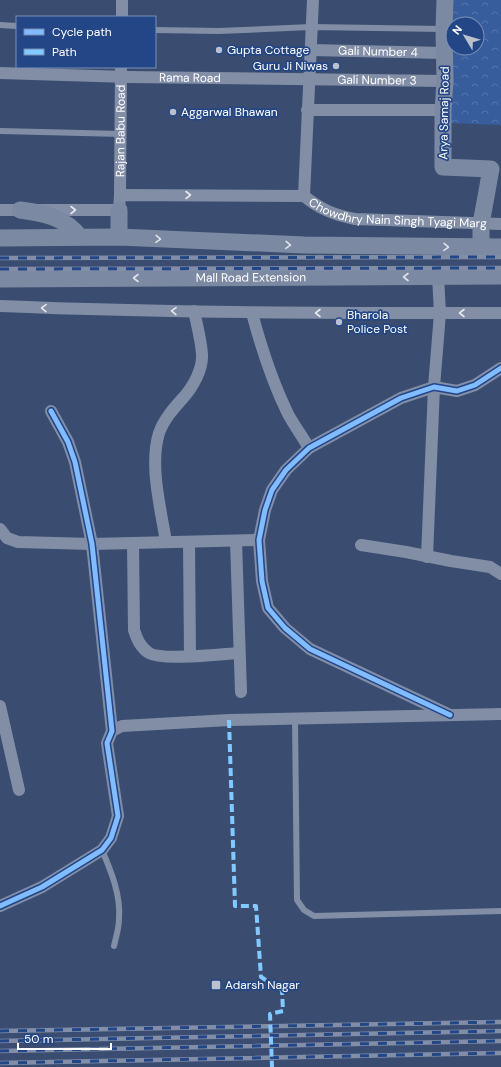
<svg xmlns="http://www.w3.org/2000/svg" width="501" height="1067" font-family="'DM Sans',sans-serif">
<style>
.park{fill:url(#park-crowns);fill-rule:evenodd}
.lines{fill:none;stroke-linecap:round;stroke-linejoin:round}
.lane{stroke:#818ea6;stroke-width:6}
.street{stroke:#818ea6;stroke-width:12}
.secondary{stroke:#7c89a2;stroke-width:17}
.rail-casing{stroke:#818ea5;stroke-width:4.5}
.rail{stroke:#234687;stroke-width:3;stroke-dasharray:9;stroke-linecap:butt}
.quiet{stroke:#80caff;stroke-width:4;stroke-dasharray:8 4;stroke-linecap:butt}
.cycleway-casing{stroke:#234687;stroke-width:8}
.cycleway{stroke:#80bcff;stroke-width:5}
.oneway{stroke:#e6e8ed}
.oneway2{stroke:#dee2e8}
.poi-dot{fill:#bac1cd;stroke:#234687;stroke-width:1.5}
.labels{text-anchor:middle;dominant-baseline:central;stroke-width:3.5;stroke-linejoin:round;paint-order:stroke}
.poi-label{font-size:12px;fill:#fff;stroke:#234687;text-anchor:start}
.street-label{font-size:12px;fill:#fff;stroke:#234687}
</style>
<defs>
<pattern id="park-crowns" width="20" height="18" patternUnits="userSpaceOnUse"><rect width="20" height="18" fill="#385d9d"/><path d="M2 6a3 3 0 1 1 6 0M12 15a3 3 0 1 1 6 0" fill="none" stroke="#5675ac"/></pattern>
</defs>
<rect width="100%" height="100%" fill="#3a4d70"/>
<path class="park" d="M453,0H501V125L449,123ZM453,24H477V48H453Z"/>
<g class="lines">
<g class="lane">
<path d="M0,25L17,26"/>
<path d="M155,30L219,31L311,27L443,29"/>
<path d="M0,131L122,134"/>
<path d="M295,718L297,900L304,910L314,916L501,911"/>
<path d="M102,850C111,871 121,895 119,919C119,928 116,937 114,946"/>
</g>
<g class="street">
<path d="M122,17V0"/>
<path id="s1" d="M310,50L445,53"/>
<path id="s2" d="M0,73L128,77L445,81"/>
<path d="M307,110H443"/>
<path id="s3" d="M120,195L121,67"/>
<path d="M304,196L313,0"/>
<path id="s4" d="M0,210H119L120,195L304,196C320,209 334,215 355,219L501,224"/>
<path d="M0,306C167,313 334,313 501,313"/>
<path d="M252,313C261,347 272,381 288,414C294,425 302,436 309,448"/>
<path d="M0,529L7,538L18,542L92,544L259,540"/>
<path d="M236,541L241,692"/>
<path d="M166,542C161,509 149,466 159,433C164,419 174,408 183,398C193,387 203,369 202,354C201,340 197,325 194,311"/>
<path d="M189,542L190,656"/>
<path d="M133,543L134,630C137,639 140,647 149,653C162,661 222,654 239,653"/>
<path d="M361,545L406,552L451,561L490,567L501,574"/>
<path d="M427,557L434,387L440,313L438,276"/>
<path d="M0,706L19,790"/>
<path d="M450,715L310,649L285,628L268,608L262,581L259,540L265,510L272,490L286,470L309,448L401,398L434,387L457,391L475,385L501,368"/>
<path d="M112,731L122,726L229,720L501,714"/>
<path d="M0,906L42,887L102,850L111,838L118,816L107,743L112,731L92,544L75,462L68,442L51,411"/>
</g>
<g class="secondary">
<path d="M445,0L444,29L445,81L443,110V167L491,169L481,224V247"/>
<path d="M20,210C43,213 65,217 80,237"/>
<path d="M119,237V210"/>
<path d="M0,238L119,237L304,245L501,247"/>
<path id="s5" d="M0,279L501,276"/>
</g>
<g class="rail-casing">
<g id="rail">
<path d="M0,258L501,257"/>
<path d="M0,269L501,268"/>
<path d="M0,1031L501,1022"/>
<path d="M0,1041L501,1031"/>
<path d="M0,1051L501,1041"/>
<path d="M0,1063L501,1053"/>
</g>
</g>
<use href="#rail" class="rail"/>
<path class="quiet" d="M229,720L235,906H256L261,977L282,990L283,1011L270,1014L272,1067"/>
<g class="cycleway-casing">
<g id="cycleway">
<path d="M450,715L310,649L285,628L268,608L262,581L259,540L265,510L272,490L286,470L309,448L401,398L434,387L457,391L475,385L501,368"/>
<path d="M0,906L42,887L102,850L111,838L118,816L107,743L112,731L92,544L75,462L68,442L51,411"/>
</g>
</g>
<use href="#cycleway" class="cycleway"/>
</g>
<defs><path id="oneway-chevron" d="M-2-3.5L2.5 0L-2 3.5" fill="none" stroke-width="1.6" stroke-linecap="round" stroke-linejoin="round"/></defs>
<g class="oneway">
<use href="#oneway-chevron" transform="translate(188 195)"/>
<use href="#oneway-chevron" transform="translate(73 210)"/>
<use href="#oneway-chevron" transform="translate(44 308) rotate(-178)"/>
<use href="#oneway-chevron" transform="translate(174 311) rotate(-179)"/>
<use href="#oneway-chevron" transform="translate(318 313) rotate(180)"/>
<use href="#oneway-chevron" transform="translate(462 313) rotate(180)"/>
</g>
<g class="oneway2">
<use href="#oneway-chevron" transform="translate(158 239) rotate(3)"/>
<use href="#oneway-chevron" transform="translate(288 245) rotate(3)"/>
<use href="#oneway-chevron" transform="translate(446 247) rotate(1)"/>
<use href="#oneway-chevron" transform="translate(406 277) rotate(180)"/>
<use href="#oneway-chevron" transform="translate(136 278) rotate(180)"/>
</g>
<g class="poi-dot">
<circle cx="219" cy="50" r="4"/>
<circle cx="336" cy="66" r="4"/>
<circle cx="173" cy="112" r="4"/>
<circle cx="339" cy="322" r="4"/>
<rect x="211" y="980" width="10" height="10" rx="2"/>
</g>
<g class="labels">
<g class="poi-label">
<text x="227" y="50">Gupta Cottage</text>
<text x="328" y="66" text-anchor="end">Guru Ji Niwas</text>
<text x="181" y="112">Aggarwal Bhawan</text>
<text x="347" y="315">Bharola<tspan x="347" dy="14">Police Post</tspan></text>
<text x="225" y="985">Adarsh Nagar</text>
</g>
<g class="street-label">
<text stroke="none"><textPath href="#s1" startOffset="68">Gali Number 4</textPath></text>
<text stroke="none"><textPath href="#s2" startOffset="190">Rama Road</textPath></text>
<text stroke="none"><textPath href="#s2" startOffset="377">Gali Number 3</textPath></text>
<text transform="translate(444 113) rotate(-89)">Arya Samaj Road</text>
<text stroke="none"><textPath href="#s3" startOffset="64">Rajan Babu Road</textPath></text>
<text stroke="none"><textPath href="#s4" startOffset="416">Chowdhry Nain Singh Tyagi Marg</textPath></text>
<text stroke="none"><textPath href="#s5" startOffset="251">Mall Road Extension</textPath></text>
</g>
</g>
<rect x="16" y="16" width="140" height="52" fill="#234687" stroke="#7b90b7"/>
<rect x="24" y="29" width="20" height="6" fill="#80bcff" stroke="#7b90b7"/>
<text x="52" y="36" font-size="12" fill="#ffffff">Cycle path</text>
<rect x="24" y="49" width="20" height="6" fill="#80caff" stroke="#7b90b7"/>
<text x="52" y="56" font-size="12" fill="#ffffff">Path</text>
<g transform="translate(465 36) rotate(308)"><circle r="19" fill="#234687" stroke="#7b90b7"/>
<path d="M0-3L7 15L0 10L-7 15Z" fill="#bac1cd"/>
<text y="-6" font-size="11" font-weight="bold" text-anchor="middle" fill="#ffffff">N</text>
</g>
<path d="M18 1043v6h93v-6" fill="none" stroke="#ffffff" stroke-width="2"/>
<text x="24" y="1043" font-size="12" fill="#ffffff" stroke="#234687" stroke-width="3" paint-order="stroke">50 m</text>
</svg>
